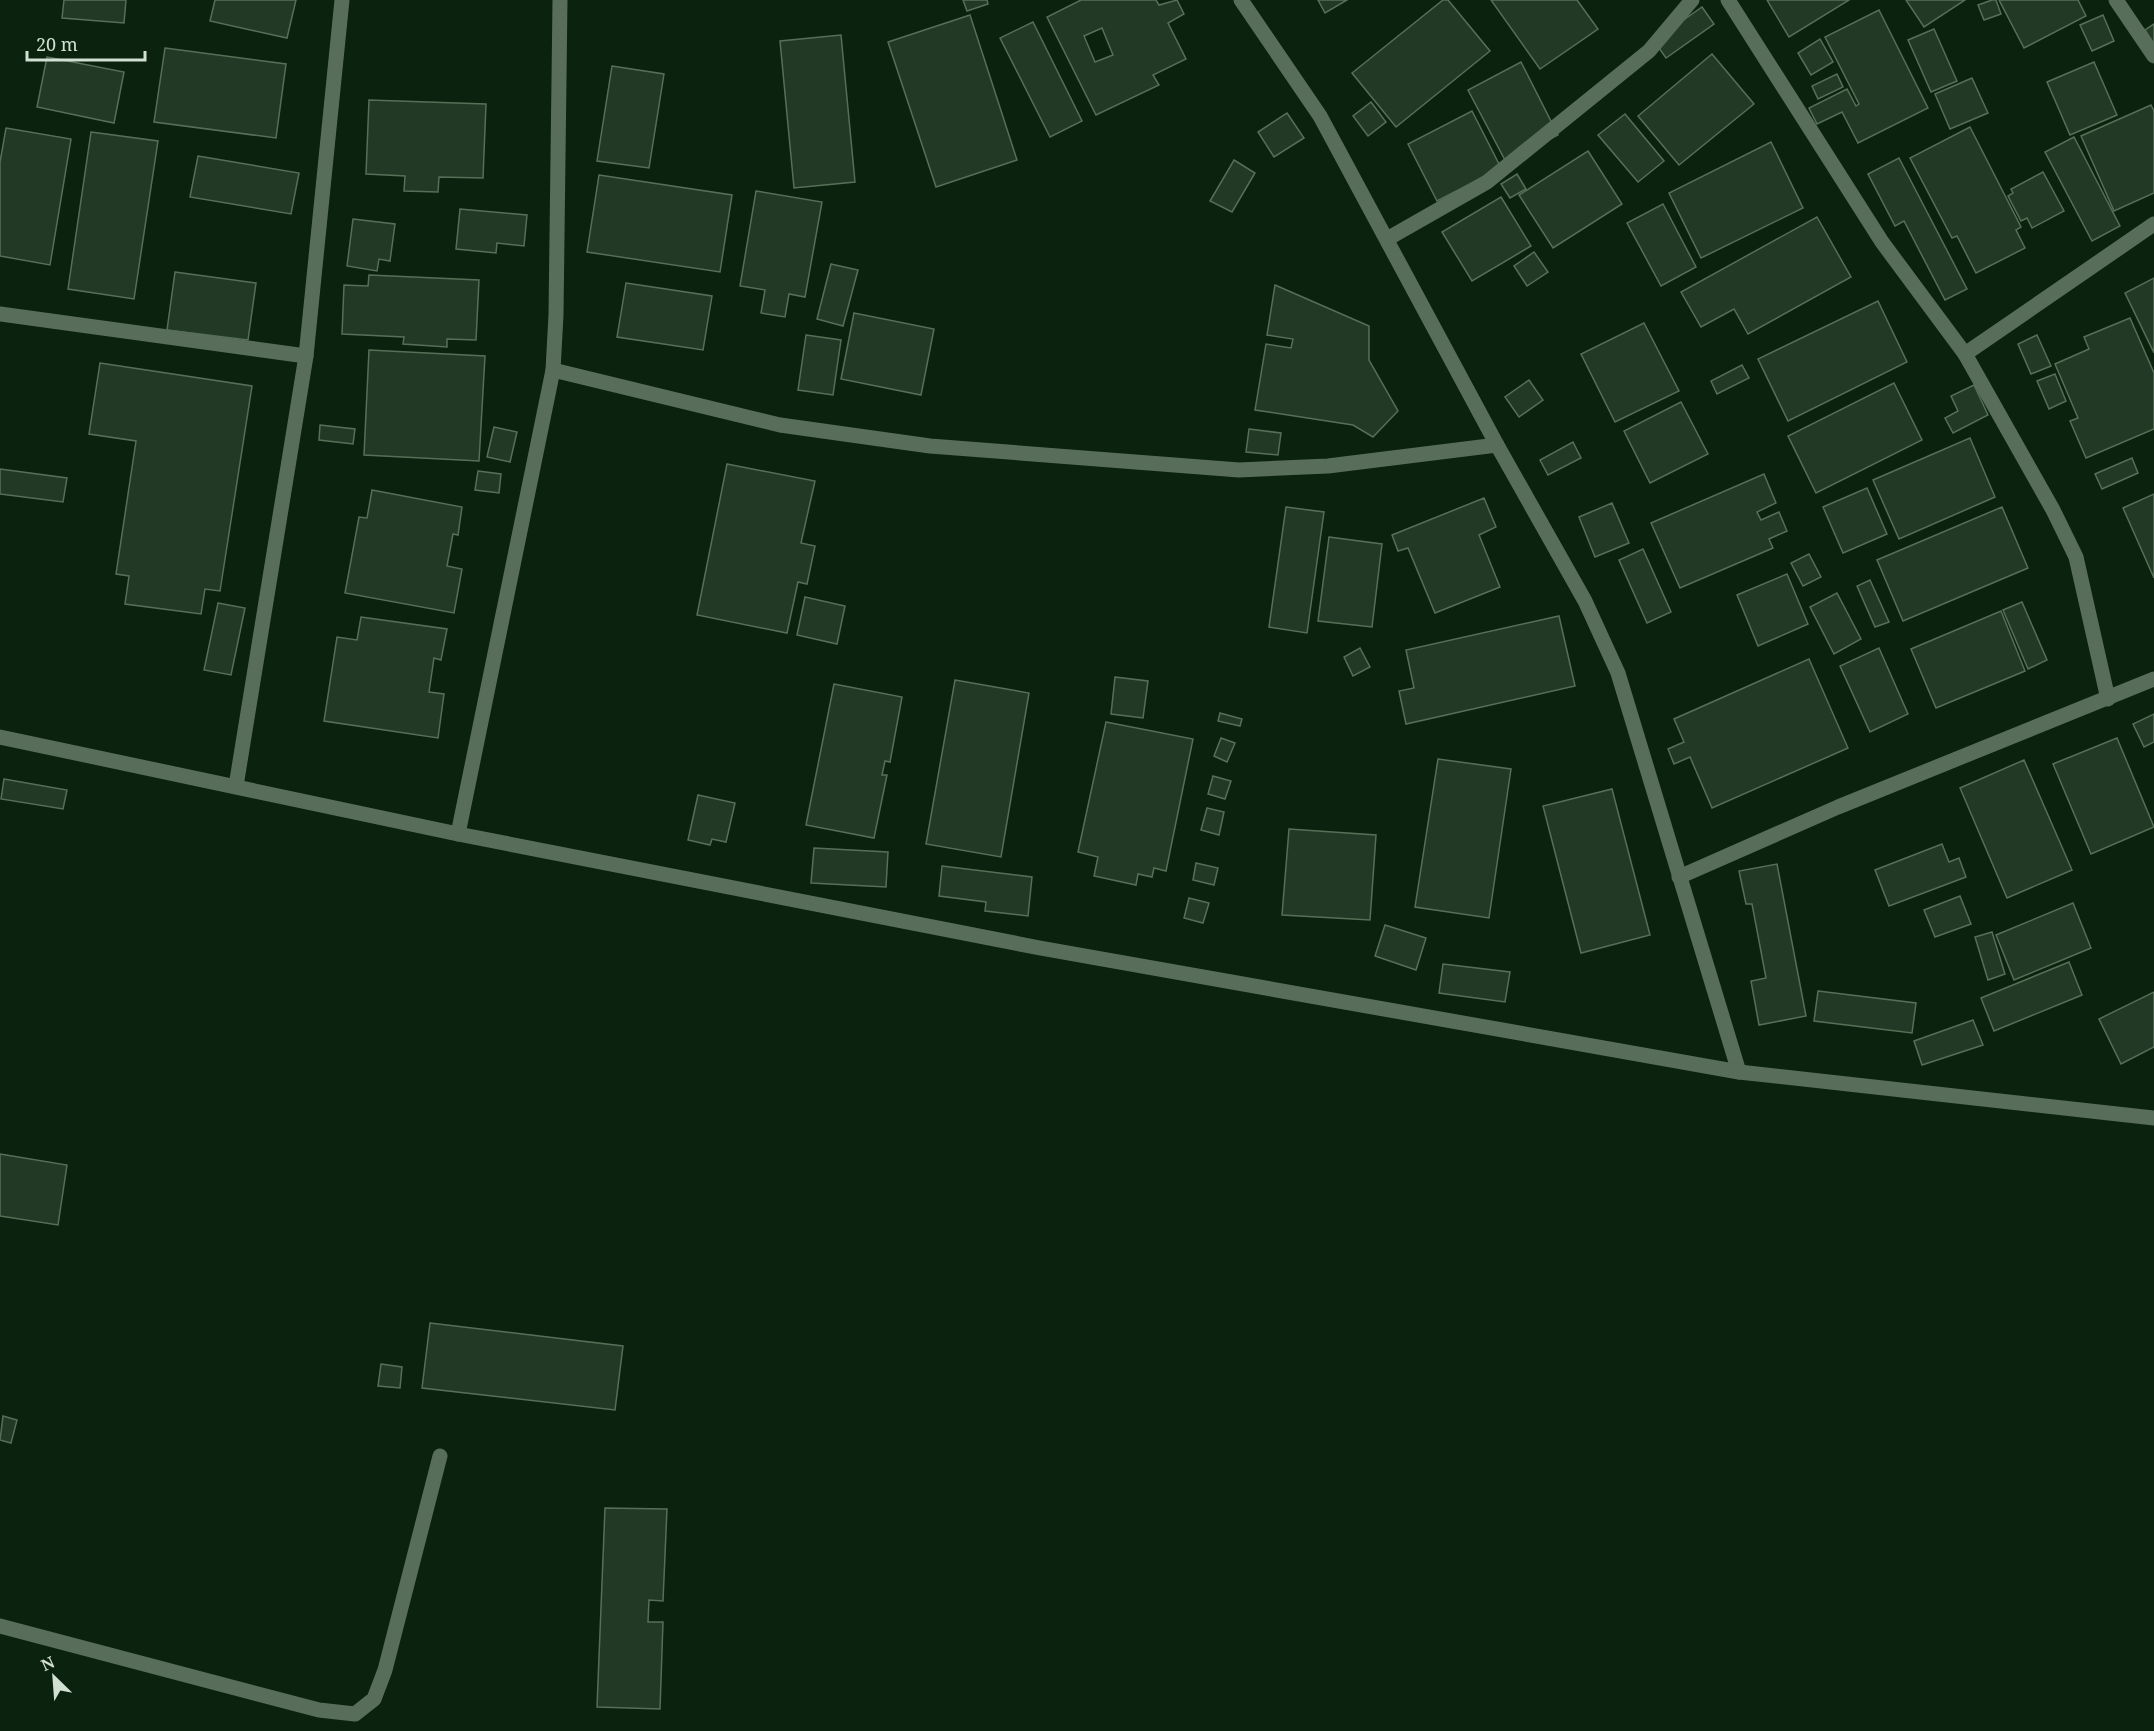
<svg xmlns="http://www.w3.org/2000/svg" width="2154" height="1731" font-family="'Noto Serif',serif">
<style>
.building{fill:#223a25;stroke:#567058;stroke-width:1.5;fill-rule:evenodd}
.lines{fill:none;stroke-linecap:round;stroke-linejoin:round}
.minor{stroke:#596d5b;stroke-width:15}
</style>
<rect width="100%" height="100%" fill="#0a220e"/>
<g class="building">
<path d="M64,0H126L124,23L62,18Z"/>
<path d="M215,0H296L287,38L210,21Z"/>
<path d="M963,0H987L988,4L967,11Z"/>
<path d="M1081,0H1156L1159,5L1177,0L1184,14L1168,23L1186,59L1153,75L1159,85L1096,115L1047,17ZM1102,28L1113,55L1095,62L1084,36Z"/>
<path d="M1318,0H1347L1325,13Z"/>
<path d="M1443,0H1448L1490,51L1396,127L1352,73Z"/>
<path d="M1491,0H1577L1598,29L1540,69Z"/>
<path d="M1767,0H1849L1789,37Z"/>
<path d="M1906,0H1965L1924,27Z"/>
<path d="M1992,0H1996L2001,14L1984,20L1978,5Z"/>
<path d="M1999,0H2078L2086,16L2024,48Z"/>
<path d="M1702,7L1714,24L1666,58L1654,41Z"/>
<path d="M1879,10L1928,108L1858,143L1842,112L1817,124L1809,108L1847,89L1856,106L1859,104L1825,37Z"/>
<path d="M970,15L1017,160L936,187L888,42Z"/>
<path d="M2103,15L2114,41L2092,51L2080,25Z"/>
<path d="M1033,22L1082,121L1050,137L1000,38Z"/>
<path d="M2154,24V44L2145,30Z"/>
<path d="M1934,29L1957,81L1931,92L1908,40Z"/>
<path d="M841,35L855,182L794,188L780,41Z"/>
<path d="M1820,39L1833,62L1811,75L1798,53Z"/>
<path d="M165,48L286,64L276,138L154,122Z"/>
<path d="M1712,54L1754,104L1679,165L1638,116Z"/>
<path d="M47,57L124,72L114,123L37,107Z"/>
<path d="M1521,62L1558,135L1506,162L1468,90Z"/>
<path d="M2094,62L2117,115L2070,135L2047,82Z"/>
<path d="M612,66L664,74L649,168L597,161Z"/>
<path d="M1837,74L1843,87L1818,99L1812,86Z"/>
<path d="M1972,78L1988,113L1950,129L1935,94Z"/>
<path d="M369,100L486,104L483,178L439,177L438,192L404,191L405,176L366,174Z"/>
<path d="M1371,102L1386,122L1368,136L1353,116Z"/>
<path d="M2151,105L2154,111V193L2114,211L2081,136Z"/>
<path d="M1472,111L1501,168L1437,201L1408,144Z"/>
<path d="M1287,113L1304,138L1274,157L1258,132Z"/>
<path d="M1625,114L1664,161L1638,182L1598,135Z"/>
<path d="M1970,127L2021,227L2016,230L2025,248L1976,273L1957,236L1952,238L1910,158Z"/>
<path d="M6,128L71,139L50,265L0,256V162Z"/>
<path d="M91,132L158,141L134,299L68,289Z"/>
<path d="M2074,137L2120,226L2092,241L2045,152Z"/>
<path d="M1771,142L1803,208L1701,258L1669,193Z"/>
<path d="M1588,151L1622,204L1553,248L1519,195Z"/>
<path d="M198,156L299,173L291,214L190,197Z"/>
<path d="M1899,158L1967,289L1945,300L1904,221L1895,226L1868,174Z"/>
<path d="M1234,160L1255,173L1232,212L1210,201Z"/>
<path d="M2043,172L2064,211L2032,228L2027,218L2021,221L2008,196L2013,193L2011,189Z"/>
<path d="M1517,174L1526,189L1510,198L1501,184Z"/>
<path d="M599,175L732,195L720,272L587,252Z"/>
<path d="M756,191L822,202L805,297L789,294L785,317L761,313L765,290L740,286Z"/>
<path d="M1501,197L1531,246L1472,281L1442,232Z"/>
<path d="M1663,204L1696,267L1661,286L1627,223Z"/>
<path d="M460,209L527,215L524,246L497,243L496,253L456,249Z"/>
<path d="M1817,217L1851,277L1748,334L1734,309L1701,327L1681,292Z"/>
<path d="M353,219L395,224L390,261L379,259L377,271L347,266Z"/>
<path d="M1534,252L1548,272L1527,286L1514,266Z"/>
<path d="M831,264L858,270L843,326L817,319Z"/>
<path d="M175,272L256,283L248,340L167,330Z"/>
<path d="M369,275L479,280L476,340L447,339V347L403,344L404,337L342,334L344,285L368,286Z"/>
<path d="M2154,278V353L2125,293Z"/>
<path d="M626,283L712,296L703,350L617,337Z"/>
<path d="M1275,285L1369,326V360L1398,411L1373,437L1353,425L1255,410L1266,344L1291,348L1293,339L1267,335Z"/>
<path d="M1878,301L1907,362L1788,421L1758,359Z"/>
<path d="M854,313L934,329L921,395L841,379Z"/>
<path d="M2130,318L2154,373V429L2086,458L2070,421L2078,418L2055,364L2089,349L2084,337Z"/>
<path d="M1644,323L1679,391L1615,422L1581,354Z"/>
<path d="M806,335L841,340L833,395L798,390Z"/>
<path d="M2037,335L2051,366L2031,374L2018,344Z"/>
<path d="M369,350L485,356L479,461L364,455Z"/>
<path d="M100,363L252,386L220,591L205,589L201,614L125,604L129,576L116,574L136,441L89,434Z"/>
<path d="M1742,365L1749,378L1717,394L1711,381Z"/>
<path d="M2055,374L2066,401L2049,409L2037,381Z"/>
<path d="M1529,380L1543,400L1519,417L1505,397Z"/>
<path d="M1894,383L1922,440L1816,493L1788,436Z"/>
<path d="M1974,385L1988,415L1953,433L1945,418L1958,411L1951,396Z"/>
<path d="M1681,402L1708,454L1650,483L1624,431Z"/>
<path d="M320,425L355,429L353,444L319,440Z"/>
<path d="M494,427L517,432L510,462L487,457Z"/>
<path d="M1249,429L1281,433L1278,455L1246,452Z"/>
<path d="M1970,438L1995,497L1899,539L1873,480Z"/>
<path d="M1573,442L1581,458L1548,475L1540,460Z"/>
<path d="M2132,458L2138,473L2102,489L2095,474Z"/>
<path d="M727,464L815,481L801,543L815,546L807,584L798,582L787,633L697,615Z"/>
<path d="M0,469L67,478L63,502L0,494Z"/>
<path d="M478,471L501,474L499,493L475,490Z"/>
<path d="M1764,474L1776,503L1757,512L1761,520L1779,512L1787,531L1769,539L1773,548L1680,588L1651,523Z"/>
<path d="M1867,488L1887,534L1843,553L1823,507Z"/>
<path d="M372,490L462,507L458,535L453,534L447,566L462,569L454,613L345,593L359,517L367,518Z"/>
<path d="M2154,494V578L2123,508Z"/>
<path d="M1484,498L1496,527L1479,535L1500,587L1435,613L1408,548L1398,551L1392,535Z"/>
<path d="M1612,503L1629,543L1595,557L1579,517Z"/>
<path d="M1286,507L1324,512L1307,633L1269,627Z"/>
<path d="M2002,507L2028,568L1903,621L1877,560Z"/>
<path d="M1329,537L1382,544L1372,627L1318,621Z"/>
<path d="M1643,549L1671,612L1647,623L1619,560Z"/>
<path d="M1809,554L1821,577L1803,586L1791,563Z"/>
<path d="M1787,574L1808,624L1758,646L1737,595Z"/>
<path d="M1870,580L1889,622L1875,627L1857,586Z"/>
<path d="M1837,593L1861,639L1834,654L1810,607Z"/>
<path d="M805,597L845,606L837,644L797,635Z"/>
<path d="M2022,602L2047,660L2028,669L2003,610Z"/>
<path d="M218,603L245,608L231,675L204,670Z"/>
<path d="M2001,611L2025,671L1936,708L1911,649Z"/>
<path d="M1559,616L1575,686L1406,724L1399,691L1414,688L1406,650Z"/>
<path d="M361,617L447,629L441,660L434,658L429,692L444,694L438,738L324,721L337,637L357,640Z"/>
<path d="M1360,648L1370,667L1353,676L1344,657Z"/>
<path d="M1879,648L1908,714L1870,732L1840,666Z"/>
<path d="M1809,659L1848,748L1712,808L1690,757L1674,764L1668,749L1684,742L1674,719Z"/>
<path d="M1115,677L1148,681L1143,718L1111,714Z"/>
<path d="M955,680L1029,693L1001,857L926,844Z"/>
<path d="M834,684L902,697L890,762L885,761L882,775H887L874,838L806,825Z"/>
<path d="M1220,713L1242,719L1240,726L1218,721Z"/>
<path d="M2154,714V742L2144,747L2133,724Z"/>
<path d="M1106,722L1193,739L1166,871L1154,868L1152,877L1138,874L1136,885L1094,876L1098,857L1078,852Z"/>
<path d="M1221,738L1235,743L1227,762L1214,756Z"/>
<path d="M2117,738L2154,827L2091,854L2053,764Z"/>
<path d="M1438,759L1511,769L1489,918L1415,907Z"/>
<path d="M2024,760L2072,870L2007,898L1960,788Z"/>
<path d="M1213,776L1231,781L1225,799L1208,794Z"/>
<path d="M4,779L67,790L63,809L1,799Z"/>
<path d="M1612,789L1650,935L1581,953L1543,806Z"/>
<path d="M698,795L735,803L726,842L712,839L710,845L688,840Z"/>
<path d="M1207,808L1224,812L1219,835L1201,830Z"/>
<path d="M1289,829L1376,835L1370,920L1282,915Z"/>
<path d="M1942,844L1949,862L1959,858L1966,877L1889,906L1875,870Z"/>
<path d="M814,848L888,852L886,887L811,883Z"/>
<path d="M1196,863L1218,868L1214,885L1193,880Z"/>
<path d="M1777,864L1806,1016L1759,1025L1751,981L1766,978L1752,904H1746L1739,871Z"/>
<path d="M942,866L1032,877L1028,916L985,911L986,902L939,896Z"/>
<path d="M1960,896L1971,924L1935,937L1924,910Z"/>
<path d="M1189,898L1209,903L1203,923L1184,918Z"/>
<path d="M2073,903L2091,948L2014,980L1996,935Z"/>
<path d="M1385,925L1426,938L1416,970L1375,956Z"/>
<path d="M1992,932L2005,974L1988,980L1975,937Z"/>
<path d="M2069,962L2082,995L1994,1031L1981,998Z"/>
<path d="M1443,964L1510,972L1505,1002L1439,993Z"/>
<path d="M1818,991L1916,1003L1912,1033L1814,1021Z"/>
<path d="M2154,992V1047L2121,1064L2099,1019Z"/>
<path d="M1973,1020L1983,1045L1922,1065L1914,1041Z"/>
<path d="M0,1154L67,1165L58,1225L0,1216Z"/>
<path d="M430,1323L623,1346L615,1410L422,1388Z"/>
<path d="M381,1364L402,1367L400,1388L378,1386Z"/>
<path d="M3,1416L17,1420L11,1443L0,1440Z"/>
<path d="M605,1508L667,1509L663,1601L649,1600L648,1622H663L660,1709L597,1707Z"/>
</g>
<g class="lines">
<g class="minor">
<path d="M1241,0L1320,116L1497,445L1585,601L1618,673L1739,1072"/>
<path d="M1728,0L1882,242L1965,354L2053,510L2076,557L2108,699"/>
<path d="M2116,0L2154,56"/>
<path d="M1387,239L1487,182L1649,51L1692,0"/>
<path d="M0,314L306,356"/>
<path d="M1965,354L2154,224"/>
<path d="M553,370L780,425L930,446L1239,470L1328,466L1497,445"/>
<path d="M0,737L458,834L1040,948L1739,1072L2154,1118"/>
<path d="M236,786L306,356L342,0"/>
<path d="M458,834L553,370L556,315L560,0"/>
<path d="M1679,877L1838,807L2154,679"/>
<path d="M0,1626L319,1710L355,1714L374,1699L385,1670L440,1456"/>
</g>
</g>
<g transform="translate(54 1677) rotate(335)" stroke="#0a220e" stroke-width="4.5" paint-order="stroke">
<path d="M0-4.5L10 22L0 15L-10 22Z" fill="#d2e0d3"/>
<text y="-9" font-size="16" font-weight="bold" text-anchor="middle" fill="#d2e0d3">N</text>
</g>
<path d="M27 51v9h118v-9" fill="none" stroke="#d2e0d3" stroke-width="3"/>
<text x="36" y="51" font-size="18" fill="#d2e0d3" stroke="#0a220e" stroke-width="4.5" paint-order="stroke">20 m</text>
</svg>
